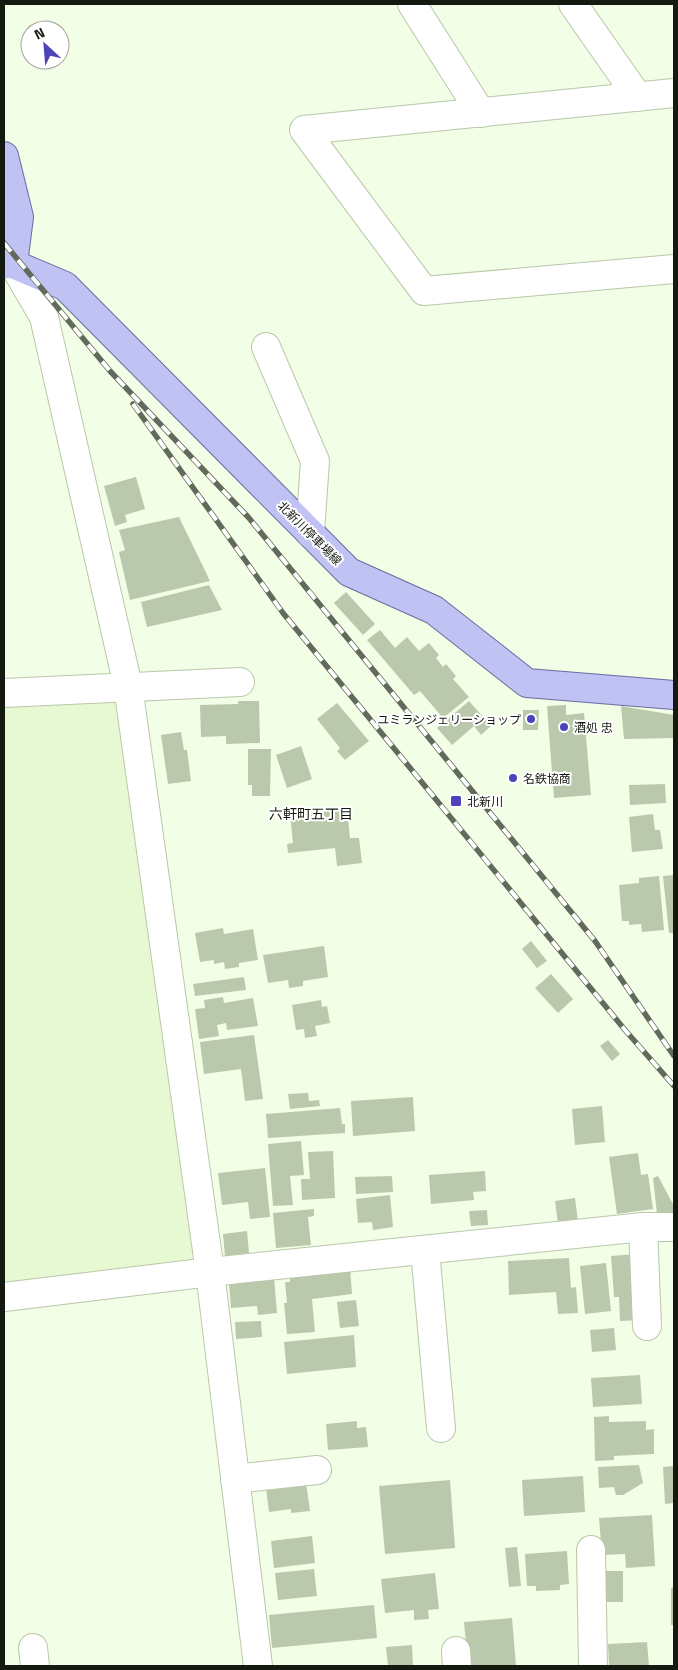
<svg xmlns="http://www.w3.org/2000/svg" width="678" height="1670" font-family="'Titillium Web','Noto Sans JP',sans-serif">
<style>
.built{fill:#e7f9d3}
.building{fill:#bac9ab}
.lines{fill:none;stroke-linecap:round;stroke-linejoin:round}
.minor-casing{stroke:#b9c7aa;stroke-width:30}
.major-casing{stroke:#686d9e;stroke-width:30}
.minor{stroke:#fff;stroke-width:28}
.major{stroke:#bfc2f3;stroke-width:28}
.rail-casing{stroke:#636a5b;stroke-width:5.5}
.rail{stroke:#fff;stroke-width:4;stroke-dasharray:11;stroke-linecap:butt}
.poi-dot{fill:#4c43b9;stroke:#fff;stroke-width:2}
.labels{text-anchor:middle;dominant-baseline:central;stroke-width:4;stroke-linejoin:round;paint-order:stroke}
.street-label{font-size:12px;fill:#151a10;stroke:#fff}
.poi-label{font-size:12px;fill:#151a10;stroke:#fff;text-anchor:start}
.neighbourhood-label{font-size:14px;fill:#151a10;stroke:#fff}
</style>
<rect width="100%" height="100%" fill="#f2fee6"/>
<path class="built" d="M128,686L210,1272L4,1294V693Z"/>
<g class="building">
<path d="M136,477L145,509L125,515L127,522L115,526L104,486Z"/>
<path d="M179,517L210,581L130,600L119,552L125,550L119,530Z"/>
<path d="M209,585L222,610L147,627L141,602Z"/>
<path d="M346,592L375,624L363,635L334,603Z"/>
<path d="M380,630L395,648L407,637L419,651L429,643L439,655L436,658L443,667L446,664L456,676L453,679L469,697L443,718L420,691L414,695L367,640Z"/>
<path d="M238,701H259L260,743L226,744V736L201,737L200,705L238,704Z"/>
<path d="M469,701L491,726L481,735L474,726L452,745L437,728Z"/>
<path d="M337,703L369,741L345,760L337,751L340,748L317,719Z"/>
<path d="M566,705V715L584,713L591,795L554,798L547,706Z"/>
<path d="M621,706L674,715V738L624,739Z"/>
<path d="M523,710H539L538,730H523Z"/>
<path d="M181,732L184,750H187L191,781L168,784L161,735Z"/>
<path d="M301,746L312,779L287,788L276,755Z"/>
<path d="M248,749H271L270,796H252V785H248Z"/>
<path d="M665,784L666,803L630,805L629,785Z"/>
<path d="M347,808L350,838H359L362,863L337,866L335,848L288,853L287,844L293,843L290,814Z"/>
<path d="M653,814L655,830H660L663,849L632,852L629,817Z"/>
<path d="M674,875V933H669L663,876Z"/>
<path d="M659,876L664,930L642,932L641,924L629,925V921H622L619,885L639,883V878Z"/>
<path d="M223,928L224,934L253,929L258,960L239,963V967L225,969L224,962L214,964V960L200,962L195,933Z"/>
<path d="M531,941L547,961L537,968L522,949Z"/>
<path d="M324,946L328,977L303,981V986L289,988L288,980L268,983L263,955Z"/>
<path d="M551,974L573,999L558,1013L535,988Z"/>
<path d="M244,977L246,990L195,996L193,984Z"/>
<path d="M223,997L224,1003L253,998L258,1026L227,1030L226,1023L217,1025L219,1036L199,1039L195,1009L205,1008L204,1000Z"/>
<path d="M321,1000L322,1007L327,1006L330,1023L315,1026L317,1036L305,1038L304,1029L296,1030L292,1005Z"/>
<path d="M254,1035L263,1099L245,1101L241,1069L204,1074L200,1042Z"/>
<path d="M608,1040L620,1054L612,1061L600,1046Z"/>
<path d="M308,1093L309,1101L319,1100L320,1106L290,1109L288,1094Z"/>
<path d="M413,1097L415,1131L353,1136L351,1101Z"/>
<path d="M602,1106L605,1142L575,1145L572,1109Z"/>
<path d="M340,1108L342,1124H345V1133L268,1138L266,1114Z"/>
<path d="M301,1141L304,1175L290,1176L293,1205L273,1206L268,1144Z"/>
<path d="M333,1151L335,1198L302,1200L301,1179H310L308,1152Z"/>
<path d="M638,1153L641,1175L648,1174L653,1209L617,1214L609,1157Z"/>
<path d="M265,1168L270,1217L250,1219L248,1202L222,1205L218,1173Z"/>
<path d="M485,1171L486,1191L473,1192L474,1200L431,1204L429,1175Z"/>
<path d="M392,1176L393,1192L356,1194L355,1177Z"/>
<path d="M658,1176L674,1206V1213L657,1214L653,1178Z"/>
<path d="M390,1195L393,1227L373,1230L372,1222L358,1223L356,1199Z"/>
<path d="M575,1198L578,1222L558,1224L555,1201Z"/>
<path d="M314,1209V1216L308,1217L311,1245L276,1248L273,1213Z"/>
<path d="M487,1210L488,1225L471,1226L469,1211Z"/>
<path d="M247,1231L249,1253L225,1256L223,1234Z"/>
<path d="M637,1254L640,1320L620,1321L619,1297H614L611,1256Z"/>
<path d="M569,1258L571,1288L576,1287L578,1313L558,1314L556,1292L509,1295L508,1261Z"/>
<path d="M606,1263L611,1311L585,1314L580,1266Z"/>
<path d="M350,1268L352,1294L312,1299L315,1332L287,1334L284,1303H287L285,1282H290V1274Z"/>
<path d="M274,1278L277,1313L258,1315L257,1306L231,1308L229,1283Z"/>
<path d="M356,1300L359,1326L340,1328L337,1302Z"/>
<path d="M261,1321L262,1337L236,1339L235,1322Z"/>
<path d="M614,1328L616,1350L592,1352L590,1330Z"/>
<path d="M354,1335L356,1367L287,1374L284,1342Z"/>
<path d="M640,1375L642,1404L593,1407L591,1378Z"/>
<path d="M609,1416V1422L646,1421V1430L654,1429V1454L614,1456V1460L595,1461L594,1417Z"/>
<path d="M357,1421V1428L366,1427L368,1447L328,1450L326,1424Z"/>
<path d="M639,1465L643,1483L623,1495H616L614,1487L599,1488L598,1467Z"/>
<path d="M674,1466V1503L665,1504L663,1467Z"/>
<path d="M583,1476L585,1512L524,1516L522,1480Z"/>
<path d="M450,1480L455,1548L385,1554L379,1486Z"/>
<path d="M306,1483L310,1511L291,1513V1509L269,1512L266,1488Z"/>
<path d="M652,1515L655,1566L626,1568L625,1554L602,1555L599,1518Z"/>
<path d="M312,1536L315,1563L274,1568L271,1541Z"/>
<path d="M517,1547L521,1586L509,1587L505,1548Z"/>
<path d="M567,1551L569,1584L560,1585V1590L536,1591V1586H527L525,1554Z"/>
<path d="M314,1569L317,1596L278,1600L275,1573Z"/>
<rect x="603" y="1571" width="20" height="31"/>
<path d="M435,1573L439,1609L428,1610L429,1619L414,1620V1610L385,1613L381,1579Z"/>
<path d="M674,1587V1625H671V1588Z"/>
<path d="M374,1605L377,1638L272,1648L269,1615Z"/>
<path d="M512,1618L516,1666H468L464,1622Z"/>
<path d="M647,1642L649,1666H609L608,1644Z"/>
<path d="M412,1645L413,1666H388L386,1647Z"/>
</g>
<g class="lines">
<g class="minor-casing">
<g id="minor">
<path d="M412,4L481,113"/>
<path d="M573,4L638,97"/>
<path d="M674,93L304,130L424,291L674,269"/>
<path d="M13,264L44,317L128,686L210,1272L258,1666"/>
<path d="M266,347L315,461L310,533"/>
<path d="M4,693L240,682"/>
<path d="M643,1227L647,1326"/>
<path d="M425,1250L441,1428"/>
<path d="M4,1297L210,1272L643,1227H674"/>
<path d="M235,1479L317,1470"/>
<path d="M591,1550L593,1666"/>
<path d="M33,1648L35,1666"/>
<path d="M456,1651L457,1666"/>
</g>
</g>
<g class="major-casing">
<g id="major">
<path d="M4,156L19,217L13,264"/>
<path d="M4,264H13L65,286L349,572L434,610L527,683L674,695"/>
</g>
</g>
<use href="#minor" class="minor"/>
<use href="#major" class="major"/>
<g class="rail-casing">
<g id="rail">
<path d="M4,243L110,371L249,518L595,941L674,1056"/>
<path d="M133,404L283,613L625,1030L674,1086"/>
</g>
</g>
<use href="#rail" class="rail"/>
</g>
<g class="poi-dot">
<circle cx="531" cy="719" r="5"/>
<circle cx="564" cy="727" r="5"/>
<circle cx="513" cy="778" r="5"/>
<rect x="450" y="795" width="12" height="12" rx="2.5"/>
</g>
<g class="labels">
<g class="street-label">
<text transform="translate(310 533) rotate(45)">北新川停車場線</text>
</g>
<g class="poi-label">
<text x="521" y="719" text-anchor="end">ユミランジェリーショップ</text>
<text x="574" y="727">酒処 忠</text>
<text x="523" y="778">名鉄協商</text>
<text x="467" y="801">北新川</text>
</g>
<g class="neighbourhood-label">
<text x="311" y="813">六軒町五丁目</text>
</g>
</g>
<rect width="678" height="1670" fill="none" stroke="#151a10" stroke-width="10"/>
<g transform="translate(45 45) rotate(334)"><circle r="24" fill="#ffffff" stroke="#a1a39f"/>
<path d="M0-4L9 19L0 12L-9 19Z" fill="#4c43b9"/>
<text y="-8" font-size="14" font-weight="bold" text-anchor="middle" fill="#151a10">N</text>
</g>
</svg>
